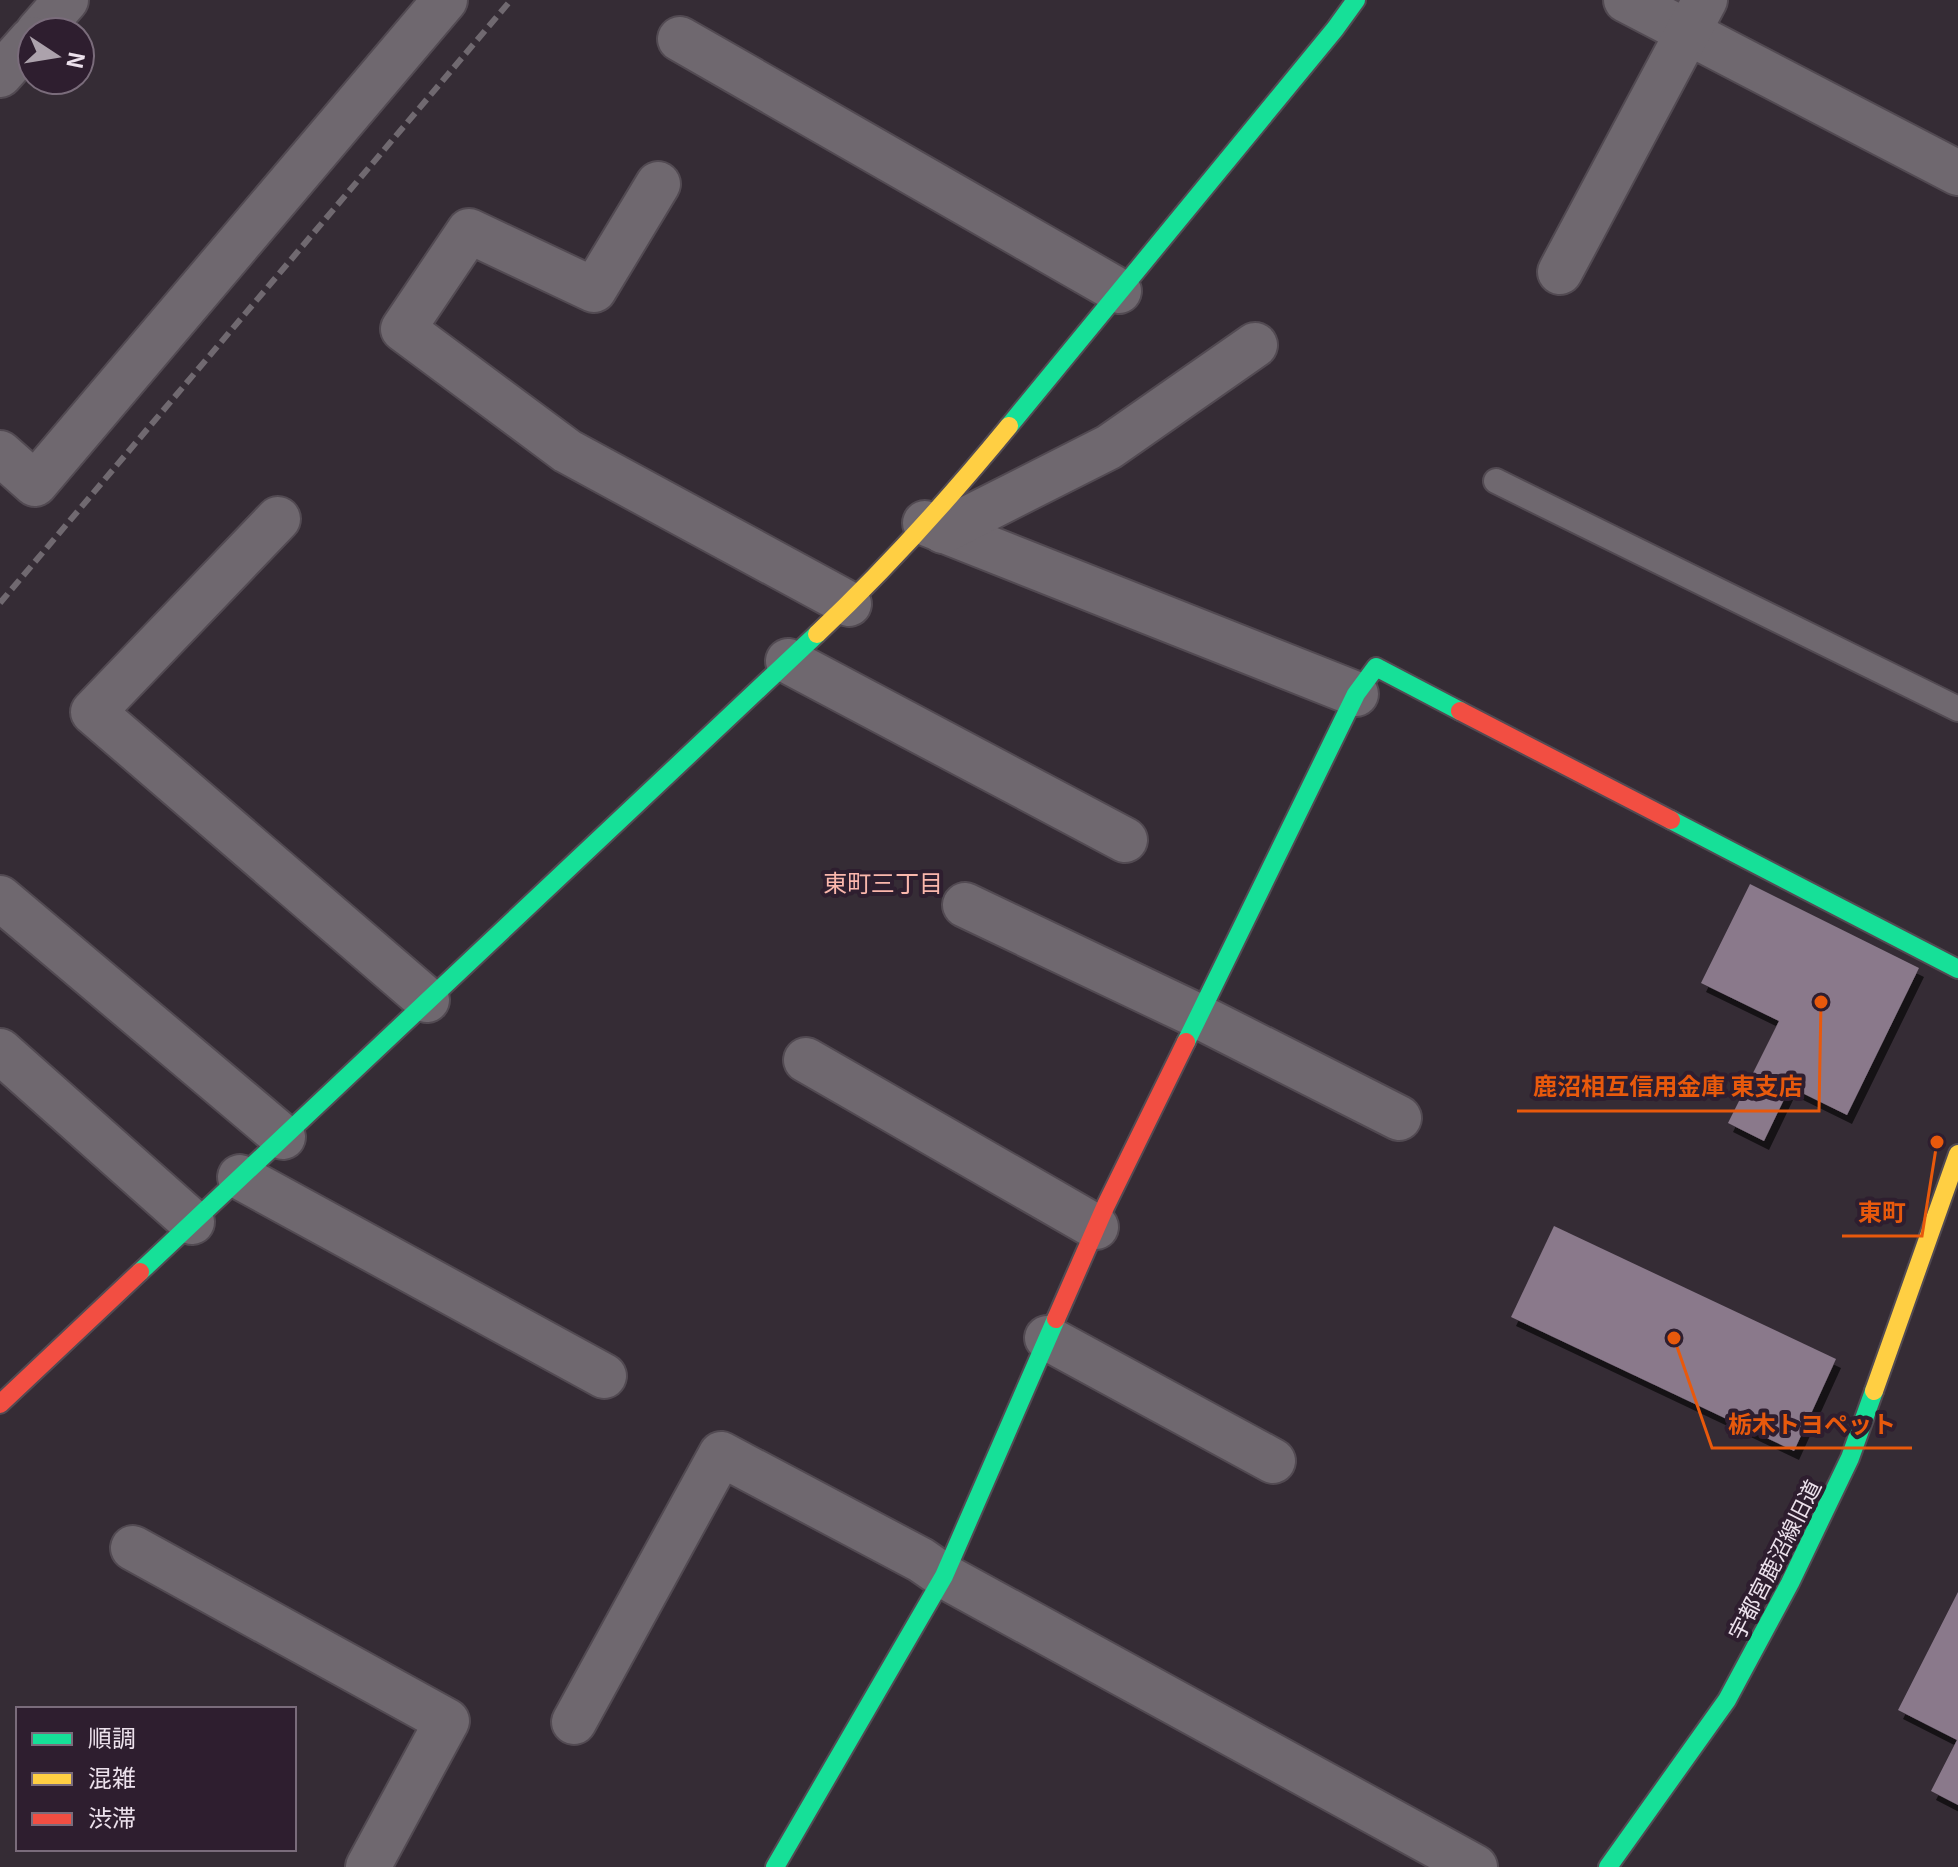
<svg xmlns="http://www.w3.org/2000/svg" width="1958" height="1867" font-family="Georgia,'Noto Sans JP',serif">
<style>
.building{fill:#8a798b;filter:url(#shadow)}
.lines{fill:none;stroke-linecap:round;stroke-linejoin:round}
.lane-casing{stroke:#524a52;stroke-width:28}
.street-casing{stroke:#524a52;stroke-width:48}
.fast-casing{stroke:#524a52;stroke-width:22}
.slow-casing{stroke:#524a52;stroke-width:22}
.jam-casing{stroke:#524a52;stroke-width:22}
.lane{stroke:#6f686f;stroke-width:24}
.street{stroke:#6f686f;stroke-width:44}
.fast{stroke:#16e098;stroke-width:18}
.slow{stroke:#ffcf43;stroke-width:18}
.jam{stroke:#f24e42;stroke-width:18}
.rail{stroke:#706970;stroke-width:6;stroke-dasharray:12 6;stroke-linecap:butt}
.labels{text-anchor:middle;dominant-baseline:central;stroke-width:8;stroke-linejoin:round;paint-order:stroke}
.street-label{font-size:22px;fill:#ece1ec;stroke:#2e1e2f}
.neighbourhood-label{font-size:24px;fill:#fab7ac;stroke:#2e1e2f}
.leader{fill:none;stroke:#e8590c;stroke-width:3}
.callout-dot{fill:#e8590c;stroke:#2e1e2f;stroke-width:3}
.callout-label{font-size:24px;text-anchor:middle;font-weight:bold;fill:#e8590c;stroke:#2e1e2f;stroke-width:8;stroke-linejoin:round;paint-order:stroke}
</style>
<defs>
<filter id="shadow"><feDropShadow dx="5" dy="9" stdDeviation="0" flood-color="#0009"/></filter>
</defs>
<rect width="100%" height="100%" fill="#352c35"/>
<g class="building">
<path d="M1750,884L1919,968L1847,1115L1790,1087L1764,1141L1728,1123L1779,1021L1701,983Z"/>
<path d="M1554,1226L1836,1359L1794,1451L1511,1317Z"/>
<path d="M1958,1592V1805L1931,1791L1957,1740L1898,1710Z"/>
</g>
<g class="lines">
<g class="lane-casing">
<path id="lane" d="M1496,481L1958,709"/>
</g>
<g class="street-casing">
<g id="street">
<path d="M1626,0L1958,173"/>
<path d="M38,32L66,0"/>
<path d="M680,39L1119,291"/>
<path d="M0,75L32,39"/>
<path d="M658,184L594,290L469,231L403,329L567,451L849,604"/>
<path d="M1560,272L1705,0"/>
<path d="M0,453L35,484L445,0"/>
<path d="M278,519L93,712L427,1000"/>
<path d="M925,523L1356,694"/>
<path d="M943,531L1109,447L1255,345"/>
<path d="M788,661L1125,840"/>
<path d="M0,898L283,1137"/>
<path d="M965,905L1198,1016L1399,1118"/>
<path d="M0,1051L192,1222"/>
<path d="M806,1060L1096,1227"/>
<path d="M240,1177L604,1376"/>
<path d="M1047,1338L1273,1461"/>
<path d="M133,1548L447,1721L368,1867"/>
<path d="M574,1722L721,1454L921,1560L944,1576L1475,1867"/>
</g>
</g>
<g class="fast-casing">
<g id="fast">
<path d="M1009,426L1335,29L1356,0"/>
<path d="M1671,820L1958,969"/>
<path d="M1186,1042L1356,694L1376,667L1460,711"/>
<path d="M140,1272L817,634"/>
<path d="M775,1867L944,1576L1056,1319"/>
<path d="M1608,1867L1727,1700L1790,1583L1850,1458L1874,1391"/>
</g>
</g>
<g class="slow-casing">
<g id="slow">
<path d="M817,634C886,569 949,499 1009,426"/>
<path d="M1874,1391L1958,1154"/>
</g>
</g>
<g class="jam-casing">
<g id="jam">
<path d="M1460,711L1671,820"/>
<path d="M1056,1319L1106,1205L1186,1042"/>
<path d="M0,1404L140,1272"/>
</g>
</g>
<use href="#lane" class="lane"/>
<use href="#street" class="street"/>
<use href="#fast" class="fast"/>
<use href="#slow" class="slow"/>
<use href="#jam" class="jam"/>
<path class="rail" d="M0,603L511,0"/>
</g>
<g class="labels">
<g class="street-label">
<text transform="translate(1773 1559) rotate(-63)">宇都宮鹿沼線旧道</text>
</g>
<g class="neighbourhood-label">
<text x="883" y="881">東町三丁目</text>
</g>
</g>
<path class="leader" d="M1821 1002L1819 1111H1517M1937 1142L1922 1236H1842M1674 1338L1712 1448H1912"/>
<g class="callout-dot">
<circle cx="1821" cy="1002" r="8"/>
<circle cx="1937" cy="1142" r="8"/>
<circle cx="1674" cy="1338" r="8"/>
</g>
<g class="callout-label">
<text x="1668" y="1095">鹿沼相互信用金庫 東支店</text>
<text x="1882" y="1221">東町</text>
<text x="1812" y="1433">栃木トヨペット</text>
</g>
<rect x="16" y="1707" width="280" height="144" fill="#2e1e2f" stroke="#7a6c7b" stroke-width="2"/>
<rect x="32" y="1733" width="40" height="12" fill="#16e098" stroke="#7a6c7b" stroke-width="2"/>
<text x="88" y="1747" font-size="24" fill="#ece1ec">順調</text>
<rect x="32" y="1773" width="40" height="12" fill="#ffcf43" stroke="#7a6c7b" stroke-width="2"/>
<text x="88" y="1787" font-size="24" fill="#ece1ec">混雑</text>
<rect x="32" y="1813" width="40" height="12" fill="#f24e42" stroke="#7a6c7b" stroke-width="2"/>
<text x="88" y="1827" font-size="24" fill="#ece1ec">渋滞</text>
<g transform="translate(56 56) rotate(102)"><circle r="38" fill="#2e1e2f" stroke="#7a6c7b" stroke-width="2"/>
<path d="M0-6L14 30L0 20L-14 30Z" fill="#aca2ac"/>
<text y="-12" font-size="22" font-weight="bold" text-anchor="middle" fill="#ece1ec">N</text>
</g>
</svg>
